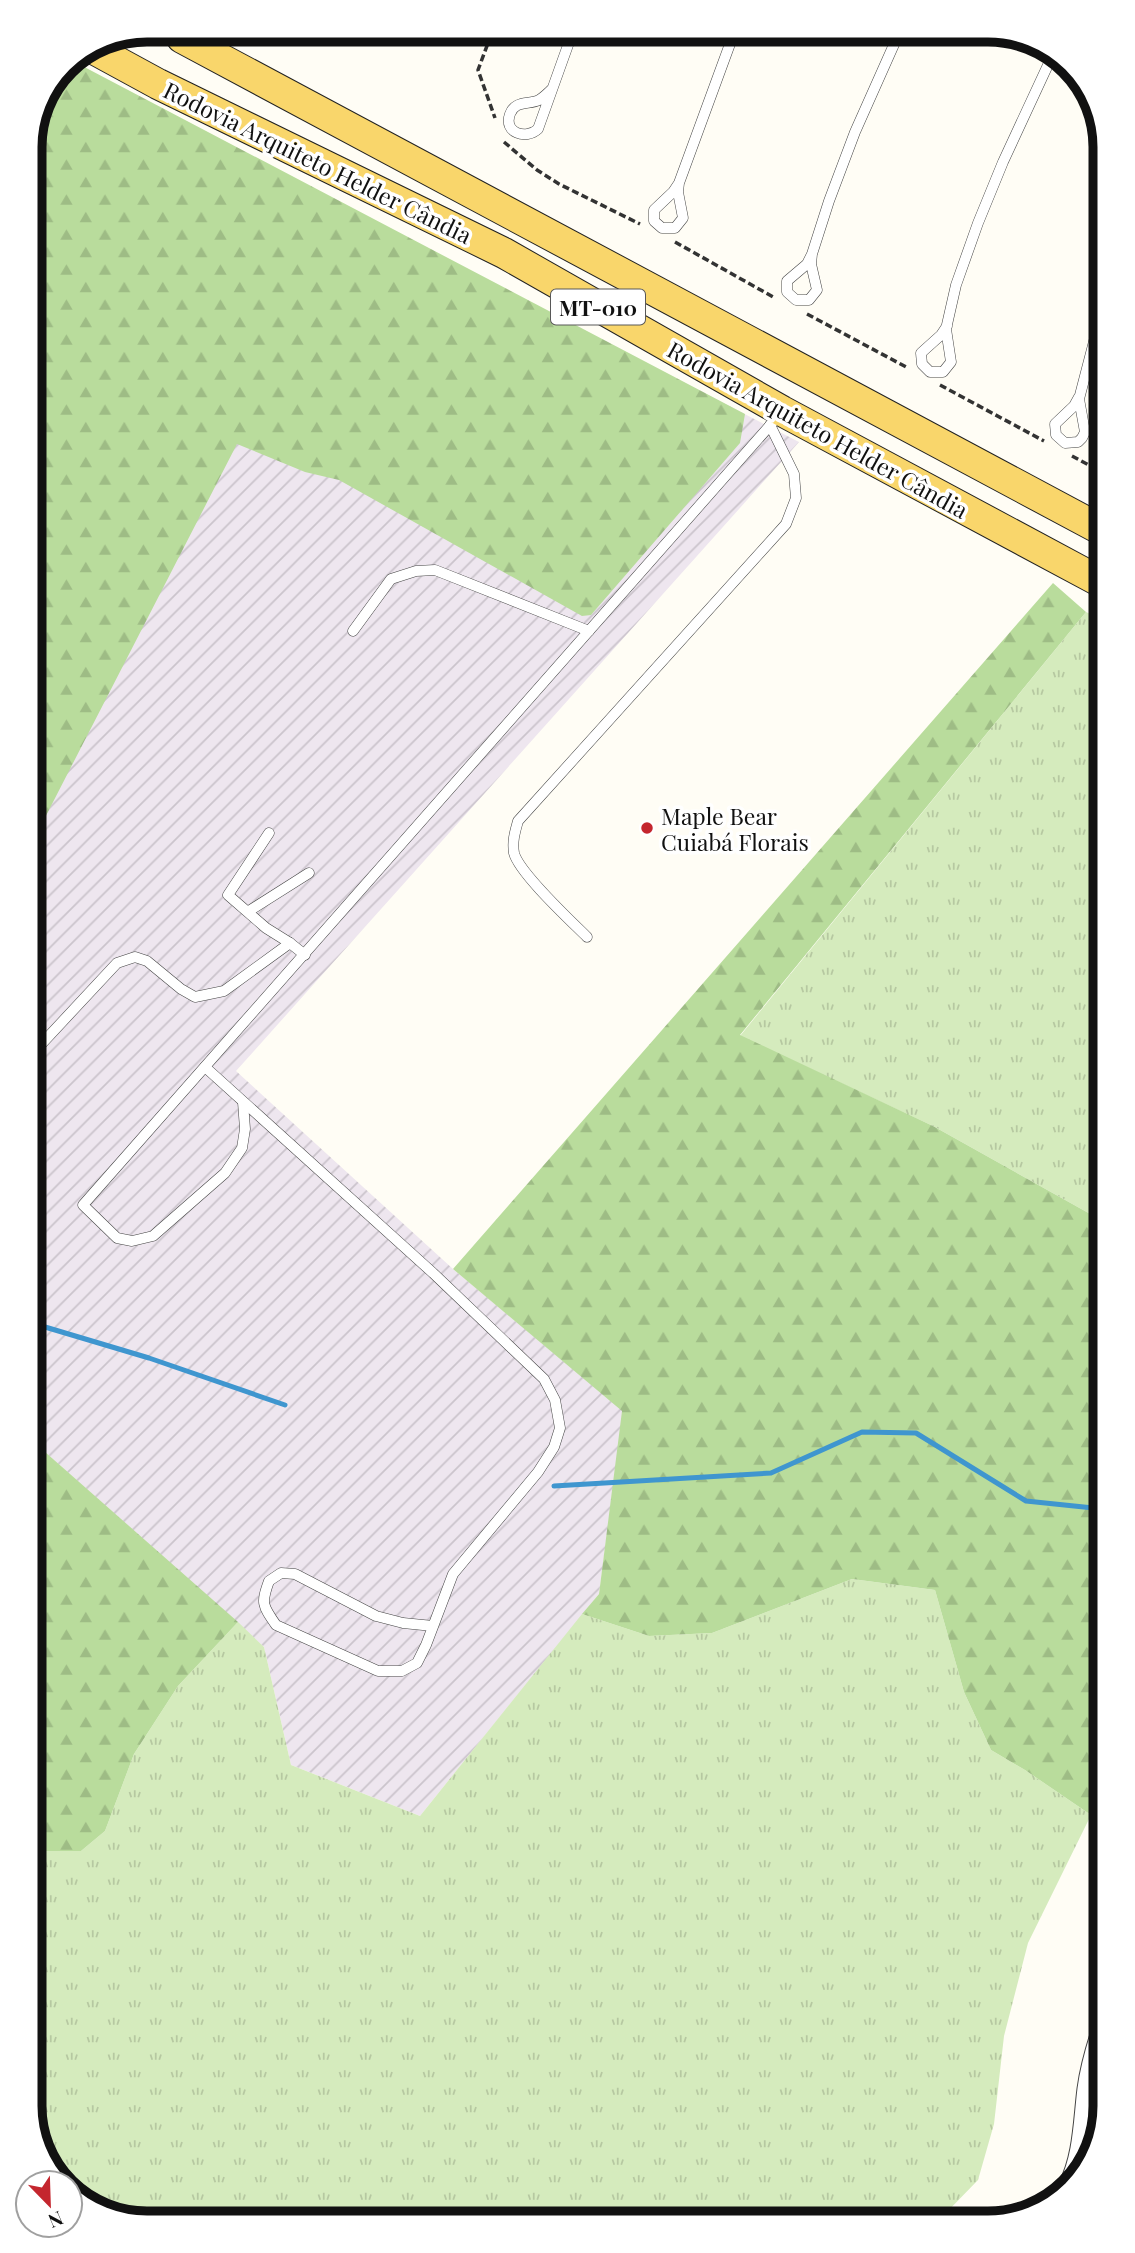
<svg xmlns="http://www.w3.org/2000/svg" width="1135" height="2253" font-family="'Playfair Display',serif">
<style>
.industrial{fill:url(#industrial-furrows)}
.grass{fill:url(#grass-tufts)}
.forest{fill:url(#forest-firs)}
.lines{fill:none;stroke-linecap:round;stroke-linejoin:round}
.stream{stroke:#3f96cf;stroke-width:5}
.lane-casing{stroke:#444;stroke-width:11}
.street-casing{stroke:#444;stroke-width:21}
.primary-casing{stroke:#222;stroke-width:32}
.path{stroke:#333;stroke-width:3.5;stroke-dasharray:7 3.5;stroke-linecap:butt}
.lane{stroke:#fff;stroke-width:10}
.street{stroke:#fff;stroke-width:19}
.primary{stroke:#f9d66b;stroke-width:30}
.poi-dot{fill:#c4262e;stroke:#fff;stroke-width:2.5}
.labels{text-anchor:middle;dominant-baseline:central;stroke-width:7;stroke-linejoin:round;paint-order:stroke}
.shield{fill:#fff;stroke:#585858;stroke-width:2}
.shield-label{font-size:21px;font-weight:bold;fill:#111}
.street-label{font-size:23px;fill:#111;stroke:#fff}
.poi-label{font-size:23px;fill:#111;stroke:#fff;text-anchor:start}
.rim{fill:none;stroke:#111;stroke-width:9}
</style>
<defs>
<pattern id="industrial-furrows" width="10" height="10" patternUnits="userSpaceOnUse" patternTransform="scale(1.75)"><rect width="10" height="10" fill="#eee6ef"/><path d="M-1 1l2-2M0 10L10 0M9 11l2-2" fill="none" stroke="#cbc4cc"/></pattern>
<pattern id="grass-tufts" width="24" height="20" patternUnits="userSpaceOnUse" patternTransform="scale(1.75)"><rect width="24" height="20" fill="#d5ebbd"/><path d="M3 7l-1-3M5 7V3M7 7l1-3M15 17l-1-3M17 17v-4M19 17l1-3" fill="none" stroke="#b6c8a1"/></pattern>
<pattern id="forest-firs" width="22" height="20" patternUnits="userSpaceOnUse" patternTransform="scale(1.75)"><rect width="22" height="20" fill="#b9dc9c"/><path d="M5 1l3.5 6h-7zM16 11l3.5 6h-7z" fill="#9ebc85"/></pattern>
</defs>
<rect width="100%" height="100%" fill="#fffdf5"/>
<path class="industrial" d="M337,204L799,442L236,1071L453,1269L623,1411L599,1594L420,1816L291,1765L264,1647L36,1444L33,829Z"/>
<g class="grass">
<path d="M1086,612L1099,618L1101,1220L933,1126L740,1036Z"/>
<path d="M852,1579L935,1590L964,1692L991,1750L1025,1770L1091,1815L1028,1943L1004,2036L994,2124L978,2180L944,2215L140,2223L76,2199L70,2191V2183H64L39,2150L37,1851H81L105,1831L134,1754L178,1686L238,1622L264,1647L291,1765L420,1816L582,1614L649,1636L712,1633Z"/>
</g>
<g class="forest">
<path d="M71,60L745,414L740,443L591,615L582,616L339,480L305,472L237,444L33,841L30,140L64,64Z"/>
<path d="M1053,583L1086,612L740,1035L933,1126L1101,1220L1104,1792L1091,1815L1025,1770L991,1750L964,1692L935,1590L852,1579L712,1633L649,1636L582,1614L599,1594L622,1411L453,1269Z"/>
<path d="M36,1444L238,1622L178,1686L134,1754L105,1831L81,1851H37Z"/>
</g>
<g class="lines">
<g class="stream">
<path d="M35,1324L149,1358L285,1405"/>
<path d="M554,1486L771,1473L862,1432L916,1433L1026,1501L1103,1509"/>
</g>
<g class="lane-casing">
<g id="lane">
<path d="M552,89C548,93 544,97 539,100C529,105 515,100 510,114C503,133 526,140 538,129L572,34"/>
<path d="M679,183L678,192L683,218L675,228H662L654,221V210L673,192L679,183L734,33"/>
<path d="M812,254L811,264L817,290L809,300H796L787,292V281L807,264L812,254L829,201L855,132L900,31"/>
<path d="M947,326L941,335L921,353L922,364L930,372H943L951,362L946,329L956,285L978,223L1003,162L1054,52"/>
<path d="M1079,397L1074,406L1055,424L1056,435L1065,443L1078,442L1082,438L1085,432L1079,399L1097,330"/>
<path d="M353,631L391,579L416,571L435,570L589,631"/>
<path d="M269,833L228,895L266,928L290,943"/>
<path d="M249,911L309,873"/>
<path d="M587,937C571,921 519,873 514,853C512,841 515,832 518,821L786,524L796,498L794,474L770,425"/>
<path d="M34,1052L117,963L135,957L147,961L181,989L195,997L224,991L290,943L305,955"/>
<path d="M205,1067L433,1273L544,1379L555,1400L560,1428L554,1447L538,1472L453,1574L426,1645L417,1663L402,1671H378L276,1625C262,1605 261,1603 269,1581L281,1573L295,1574L376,1616L403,1623L433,1626"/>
<path d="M243,1102L245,1129L242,1148L225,1173L153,1236L132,1241L117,1238L83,1205L781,413"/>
</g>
</g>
<g class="street-casing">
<path id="street" d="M1068,2186C1083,2157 1083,2121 1087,2089C1090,2066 1097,2043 1105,2020"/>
</g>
<g class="primary-casing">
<g id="primary">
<path d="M182,38L1098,528"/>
<path d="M90,47L158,84L504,253L782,411L1099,581"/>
</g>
</g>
<g class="path">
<path d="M491,35L478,70L495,118"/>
<path d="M504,142L537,170L559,184L640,224"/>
<path d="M675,242L775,298"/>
<path d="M807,314L908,368"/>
<path d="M940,385L1044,441"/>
<path d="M1072,456L1098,470"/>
</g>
<use href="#lane" class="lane"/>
<use href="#street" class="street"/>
<use href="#primary" class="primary"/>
</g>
<circle class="poi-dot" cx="647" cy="828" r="7"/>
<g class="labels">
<rect class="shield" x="551" y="289.5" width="94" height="35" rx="5"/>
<g class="shield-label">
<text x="598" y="307">MT-010</text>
</g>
<g class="street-label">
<text transform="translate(318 162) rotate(26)">Rodovia Arquiteto Helder Cândia</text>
<text transform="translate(818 429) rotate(29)">Rodovia Arquiteto Helder Cândia</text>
</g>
<g class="poi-label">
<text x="661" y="815">Maple Bear<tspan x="661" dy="26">Cuiabá Florais</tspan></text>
</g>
</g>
<path d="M0 0H1135V2253H0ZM147 42H988A105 105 0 0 1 1093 147V2106A105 105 0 0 1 988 2211H147A105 105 0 0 1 42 2106V147A105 105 0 0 1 147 42Z" fill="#fff" fill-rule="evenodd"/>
<path class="rim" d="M147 42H988A105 105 0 0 1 1093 147V2106A105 105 0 0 1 988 2211H147A105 105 0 0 1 42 2106V147A105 105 0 0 1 147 42Z"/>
<g transform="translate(49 2204) rotate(157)"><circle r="33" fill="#ffffff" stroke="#a0a0a0" stroke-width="2"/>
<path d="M0-5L12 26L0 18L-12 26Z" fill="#c4262e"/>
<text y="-10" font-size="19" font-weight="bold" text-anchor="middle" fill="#111111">N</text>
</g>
</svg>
